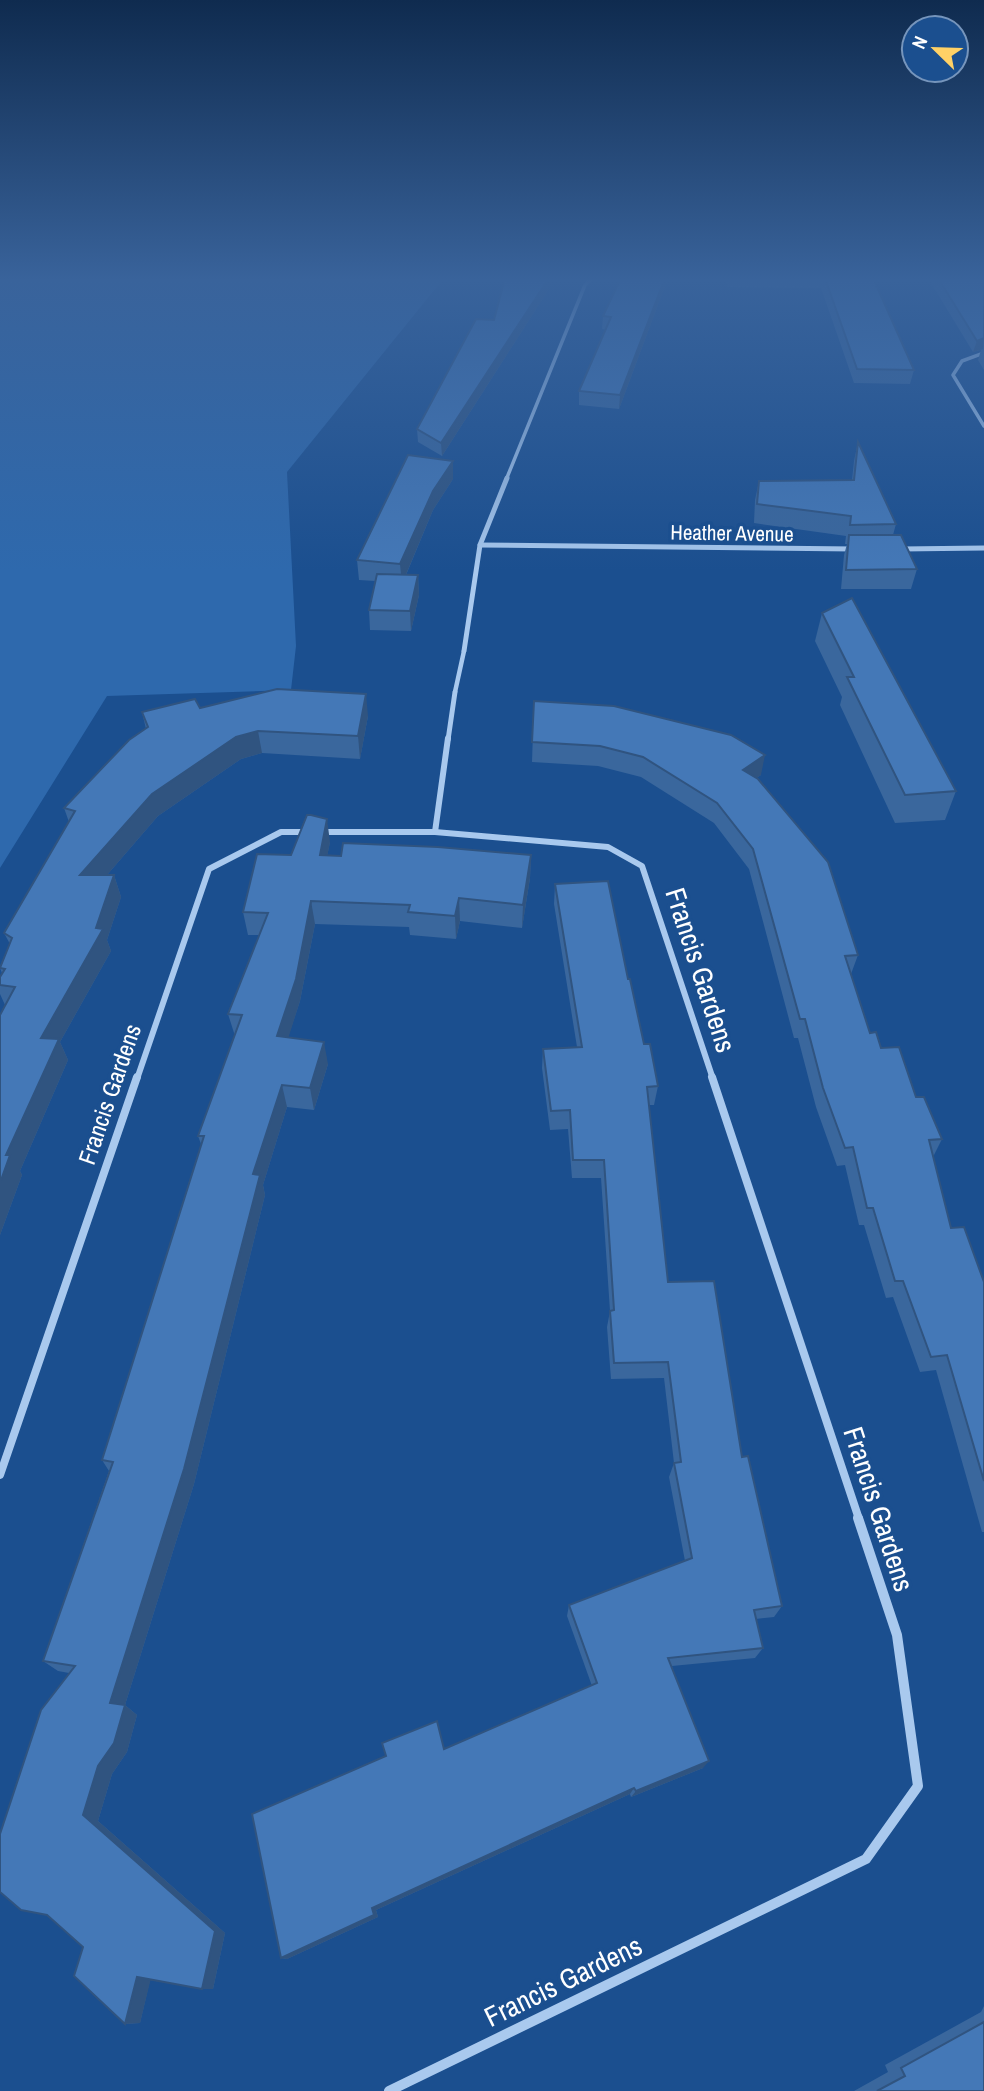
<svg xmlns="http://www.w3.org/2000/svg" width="984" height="2091" font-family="'Archivo Narrow',sans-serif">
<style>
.green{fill:#2e69ad}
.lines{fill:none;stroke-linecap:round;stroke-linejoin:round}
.pedestrian{stroke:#a9c9ee;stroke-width:4.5}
.minor-far4{stroke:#a9c9ee;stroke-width:3.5}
.minor-far3{stroke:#a9c9ee;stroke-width:5}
.minor-far2{stroke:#a9c9ee;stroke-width:6}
.minor-far1{stroke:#a9c9ee;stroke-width:8}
.minor{stroke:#a9c9ee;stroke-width:10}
.wall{fill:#3a679d}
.shaded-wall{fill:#305480}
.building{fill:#4478b7;stroke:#305480;stroke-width:2}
.labels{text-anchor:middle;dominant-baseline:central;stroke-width:7;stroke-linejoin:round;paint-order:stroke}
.far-street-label{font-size:21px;fill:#fff;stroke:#1b4f8f}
.street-label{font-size:24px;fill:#fff;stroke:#1b4f8f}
.near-street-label{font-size:28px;fill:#fff;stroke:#1b4f8f}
</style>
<rect width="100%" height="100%" fill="#1b4f8f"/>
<path class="green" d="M0,278H444L287,472L296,646L291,690L107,696L0,868Z"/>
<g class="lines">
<path class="pedestrian" d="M455,692L464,651"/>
<g class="minor-far4">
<path d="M984,353L962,361L953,375L984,426"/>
<path d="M506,480L585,285L592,278"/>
</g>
<g class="minor-far3">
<path d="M480,545L854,549"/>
<path d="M901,549L984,548"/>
<path d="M464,651L480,545L507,478"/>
<path d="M448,740L455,692"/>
</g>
<g class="minor-far2">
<path d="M319,832H435L608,847L642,866L713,1079"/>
<path d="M435,832L448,738"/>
<path d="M137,1079L209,869L281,832H308"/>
</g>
<g class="minor-far1">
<path d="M712,1077L859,1519"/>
<path d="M0,1475L137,1077"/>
</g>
<path class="minor" d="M389,2091L866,1859L918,1786L897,1635L858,1518"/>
</g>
<g class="wall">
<path d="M505,278H556L442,456L418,442L417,429L494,320Z"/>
<path d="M621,278H668L619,409L579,405V391L606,330L602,329L603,316Z"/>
<path d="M726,278H873L914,370L910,384L854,383L821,288L727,287Z"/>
<path d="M928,278H984V370L978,360L981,350L973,352Z"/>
<path d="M858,442L896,524L893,535L917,569L911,589H841L844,555L847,544H845L846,536L754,523L755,500L759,481L852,480L854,461Z"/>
<path d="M453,479L433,510L406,575H418L419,595L411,631L370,630L369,610L375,581L359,580L357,560Z"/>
<path d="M822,613L956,791L945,820L895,823L840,705L842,697L815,641Z"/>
<path d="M534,701L761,775L756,778L858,955L851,974L870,1033L916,1097L942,1139L933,1157L951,1228L984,1282V1532H982L936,1370L920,1372L893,1297L886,1298L864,1225H859L845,1165L837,1166L816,1107L798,1038H794L749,869L714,823L641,777L598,766L532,762Z"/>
<path d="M200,708L368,716L360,759L262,753L241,759L158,816L107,875H114L121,897L107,940L111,951L60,1042L68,1060L20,1171L22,1175L0,1235V1015L5,1005L0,994V977L2,973L0,968L10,944L4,933L69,822L64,808L146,729L142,712Z"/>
<path d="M330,842L327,856L531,855L530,878L522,928L460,921L456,939L410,935L409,927L315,924L300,1001L288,1037L328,1064L314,1110L287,1107L263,1185L265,1195L194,1484L125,1705L137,1715L127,1752L112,1774L98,1821L225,1933L213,1989H202L150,1980L140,2023L125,2024L83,1947L69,1673L58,1671L43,1661L109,1471L102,1460L201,1144L198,1136L235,1036L228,1014L259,935H248L243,912L291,855Z"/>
<path d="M555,884L628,979L644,1044L658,1086L654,1105H649L668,1282L742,1457L782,1606L774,1617L756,1619L763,1648L755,1658L672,1666L703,1768L631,1797L630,1794L376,1910L378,1917L287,1959L281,1958L444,1749L592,1686L567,1616L569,1605L685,1561L669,1477L674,1463L664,1378L611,1379L607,1327L610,1311L601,1178H572L568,1129L550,1130L542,1068L543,1049L577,1047L554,904Z"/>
<path d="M984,2006V2091H854L888,2072L885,2065L981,2012Z"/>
</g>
<g class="shaded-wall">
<path d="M549,278H556L442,456L441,443Z"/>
<path d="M665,278H668L619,409L620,395Z"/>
<path d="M984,338L983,349L973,352L977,341Z"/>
<path d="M453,461V479L433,510L402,584L400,564L433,491Z"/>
<path d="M418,575L419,595L411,631L410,611Z"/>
<path d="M366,694L368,716L360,759L358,736Z"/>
<path d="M258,731L262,753L241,759L158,816L88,897L80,875L152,794L236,737Z"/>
<path d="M765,755L761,775L739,790L743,770Z"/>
<path d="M327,819L330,842L323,878L320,855Z"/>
<path d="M531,855L530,878L522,928L523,905Z"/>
<path d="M114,875L121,897L107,940L111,951L60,1042L68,1060L20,1171L22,1175L0,1235V1183L6,1155L41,1038L96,928Z"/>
<path d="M459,898L460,921L456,939L455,916Z"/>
<path d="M311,901L315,924L300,1001L282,1058L277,1036Z"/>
<path d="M324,1042L328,1064L314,1110L310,1088Z"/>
<path d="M282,1085L287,1107L263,1185L265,1195L194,1484L125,1705L137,1715L127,1752L112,1774L98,1821L225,1933L213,1989H202L83,1815L110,1703L253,1174Z"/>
<path d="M709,1761L703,1768L631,1797L636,1791Z"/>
<path d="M634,1788L630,1794L376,1910L378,1917L287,1959L281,1958L372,1908Z"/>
<path d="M137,1977L151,1978L140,2023L125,2024Z"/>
</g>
<g class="building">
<path d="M505,278H549L441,443L417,429L476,319L494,320Z"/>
<path d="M621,278H665L620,395L579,391L611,317L603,316Z"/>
<path d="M825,278H873L914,370L857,369Z"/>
<path d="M938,278H984V338L977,341Z"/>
<path d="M858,442L896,524L850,525L851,516L757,504L759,481L854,480Z"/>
<path d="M408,455L453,461L433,491L400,564L357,560Z"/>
<path d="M849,535H901L917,569L846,570Z"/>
<path d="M377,574L418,575L410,611L369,610Z"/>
<path d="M852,598L956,791L905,795L847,677H854L822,613Z"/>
<path d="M277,689L366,694L358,736L258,731L236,737L152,794L80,875H114L96,928L103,929L41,1038L59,1039L6,1155H10L0,1183V1015L15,987L0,985V977L5,969L0,968L12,938L4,933L75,811L64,808L129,740L148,727L142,712L195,699L200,708Z"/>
<path d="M534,701L614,706L731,735L765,755L743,770L758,779L828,862L858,955L845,956L870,1033L876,1032L881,1048L899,1047L916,1097H924L942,1139L929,1140L951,1228L964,1227L984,1282V1481L947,1355L931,1357L903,1281H895L873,1208H867L853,1147L845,1148L823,1088L805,1019H800L753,849L717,803L643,757L600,746L532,742Z"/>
<path d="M307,815H311L327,819L320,855L341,856L343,843L438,847L531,855L523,905L459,898L455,916L408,912L410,905L311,901L296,979L277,1036L324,1042L310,1088L282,1085L253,1174L260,1175L184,1469L110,1703L125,1705L114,1743L98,1766L83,1815L215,1931L202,1989L137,1977L125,2024L74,1976L83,1947L47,1915L21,1910L0,1892V1834L41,1710L75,1666L43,1661L113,1462L102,1460L204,1136H198L242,1015L228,1014L268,913L243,912L257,854L291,855Z"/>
<path d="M608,881L628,979H630L644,1044H650L658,1086L647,1087L668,1282L714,1281L742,1457L748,1456L782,1606L754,1610L763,1648L668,1658L709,1761L636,1791L634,1788L372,1908L374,1915L281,1958L252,1814L386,1756L382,1743L437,1721L444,1749L597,1683L569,1605L692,1558L674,1463L681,1462L668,1362L614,1363L610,1311L614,1310L604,1160H573L570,1110L551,1111L543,1049L582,1047L555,884Z"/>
<path d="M984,2022V2091H877L905,2076L901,2068Z"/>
</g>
<linearGradient id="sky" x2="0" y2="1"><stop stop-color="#0f2b4f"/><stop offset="0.49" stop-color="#39639b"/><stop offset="1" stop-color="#39639b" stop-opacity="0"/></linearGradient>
<rect width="984" height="571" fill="url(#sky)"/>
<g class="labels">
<g class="far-street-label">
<text transform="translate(732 533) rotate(1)">Heather Avenue</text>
</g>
<g class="street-label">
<text transform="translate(109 1094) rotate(-71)">Francis Gardens</text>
</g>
<g class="near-street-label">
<text transform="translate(701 970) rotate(72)">Francis Gardens</text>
<text transform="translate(879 1509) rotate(72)">Francis Gardens</text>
<text transform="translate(563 1981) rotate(-26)">Francis Gardens</text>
</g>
</g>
<g transform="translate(935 49) rotate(293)"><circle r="33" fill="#1b4f8f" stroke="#7695bc" stroke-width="2"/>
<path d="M0-5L12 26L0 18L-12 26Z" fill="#ffd166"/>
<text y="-10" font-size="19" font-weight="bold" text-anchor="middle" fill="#ffffff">N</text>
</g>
</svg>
